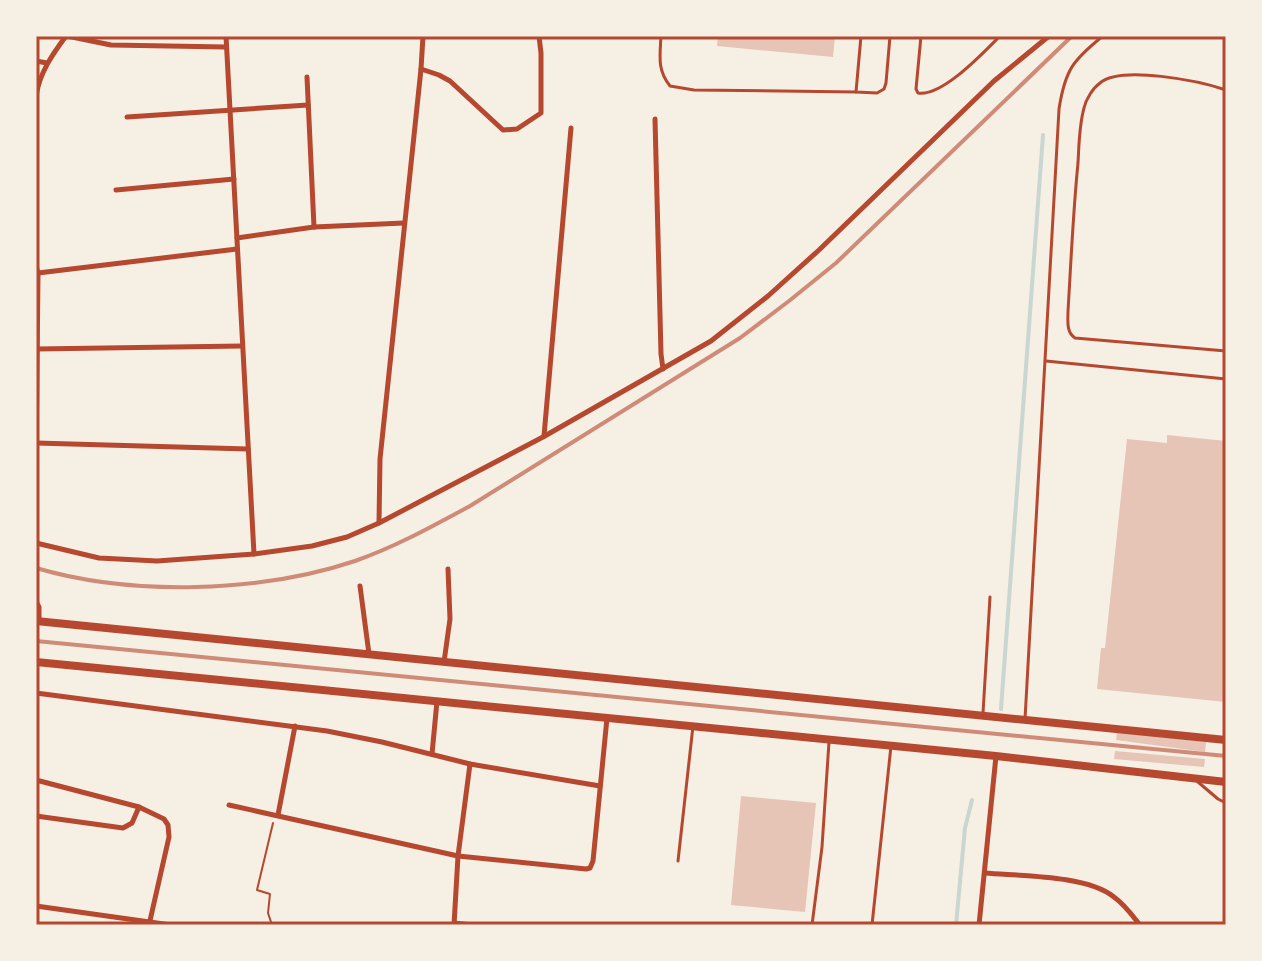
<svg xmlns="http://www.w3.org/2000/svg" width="1262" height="961" font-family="Barlow,sans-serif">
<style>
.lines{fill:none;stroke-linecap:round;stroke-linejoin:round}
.stream{stroke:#c9d6d2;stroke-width:4}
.building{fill:#e6c5b7}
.path{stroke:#b5482f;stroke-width:2}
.service{stroke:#b5482f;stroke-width:3}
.minor{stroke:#b5482f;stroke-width:5}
.primary{stroke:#b5482f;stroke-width:8}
.rail{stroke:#cf8b77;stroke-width:4}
.neatline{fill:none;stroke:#b5482f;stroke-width:3}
</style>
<rect width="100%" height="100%" fill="#f6efe4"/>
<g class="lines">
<g class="stream">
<path d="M1001,709L1043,135"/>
<path d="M956,925L965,828L972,800"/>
</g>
</g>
<g class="building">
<path d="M718,36H835L833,57L717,46Z"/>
<path d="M1167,435L1226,441V702L1097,689L1101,648H1105L1127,439L1167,443Z"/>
<path d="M1117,732L1206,742L1205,752L1116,740Z"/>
<path d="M1115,751L1205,759L1204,767L1114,759Z"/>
<path d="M741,796L816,803L805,912L731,905Z"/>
</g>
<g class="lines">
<path class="path" d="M272,925L268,913L270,894L257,890L273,823"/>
<g class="service">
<path d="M661,36C660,56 657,70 670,86L694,90L856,92"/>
<path d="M861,36L856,92L877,93L884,89L886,83L890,36"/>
<path d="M921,36L916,89L918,93C942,97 983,53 1000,36"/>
<path d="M1226,90C1200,81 1121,65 1100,83C1093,88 1086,99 1084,108C1079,126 1079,146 1078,163C1073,213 1071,262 1068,311C1068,321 1066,332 1075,338L1226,351"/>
<path d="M1046,361L1226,379"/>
<path d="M983,713L990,597"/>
<path d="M1025,719L1059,109C1065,70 1073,60 1103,36"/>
<path d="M1198,782L1218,799L1226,803"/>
<path d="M678,861L693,726"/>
<path d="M812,925L822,847L829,742"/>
<path d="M872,925L891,746"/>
</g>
<g class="minor">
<path d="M67,36L111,45L226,47"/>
<path d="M226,36L254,554"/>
<path d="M36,61L47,63"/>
<path d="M421,69L439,75L450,81L503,130L517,129L541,113V53L539,36"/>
<path d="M307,77L314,227"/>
<path d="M36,96C40,72 52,55 66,36"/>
<path d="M127,117L308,105"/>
<path d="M655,119L661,354L663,369"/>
<path d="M116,190L234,179"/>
<path d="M237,238L314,227L404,223"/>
<path d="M36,266L38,273L36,459"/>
<path d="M38,273L237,249"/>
<path d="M36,349L242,346"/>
<path d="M544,436L571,128"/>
<path d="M36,443L248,449"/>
<path d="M379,523L380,459L421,69L423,36"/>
<path d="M36,543L99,558L157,561L254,554L312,546L347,537L379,523L543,437L711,341L768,296L819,250L994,81L1049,36"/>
<path d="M360,586L369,654"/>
<path d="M36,601L39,607V620"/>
<path d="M444,662L450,619L448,569"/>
<path d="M36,693L327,731L382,742L470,764L600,786"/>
<path d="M432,754L437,701"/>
<path d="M36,780L139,807L164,819L168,825L169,837L149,925"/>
<path d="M229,805L458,856L586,869L590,868L593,861L607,718"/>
<path d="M278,815L295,726"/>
<path d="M36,816L123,828L132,823L139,807"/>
<path d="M985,873C1020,876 1087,875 1114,897C1125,905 1132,915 1140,925"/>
<path d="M36,906L171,925"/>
<path d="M454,923L472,925"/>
<path d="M454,925L458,856L470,764"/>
<path d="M979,925L996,756"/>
</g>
<g class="primary">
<path d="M36,621L1226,740"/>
<path d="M36,662L996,756L1226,782"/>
</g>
<g class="rail">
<path d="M36,568C131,596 260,593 355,561C395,547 433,526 470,506L740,338L789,301L836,263L1072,36"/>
<path d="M36,641L1226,756"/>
</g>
</g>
<rect width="1262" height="961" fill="none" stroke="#f6efe4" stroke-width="76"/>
<rect x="38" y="38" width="1186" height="885" class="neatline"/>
</svg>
